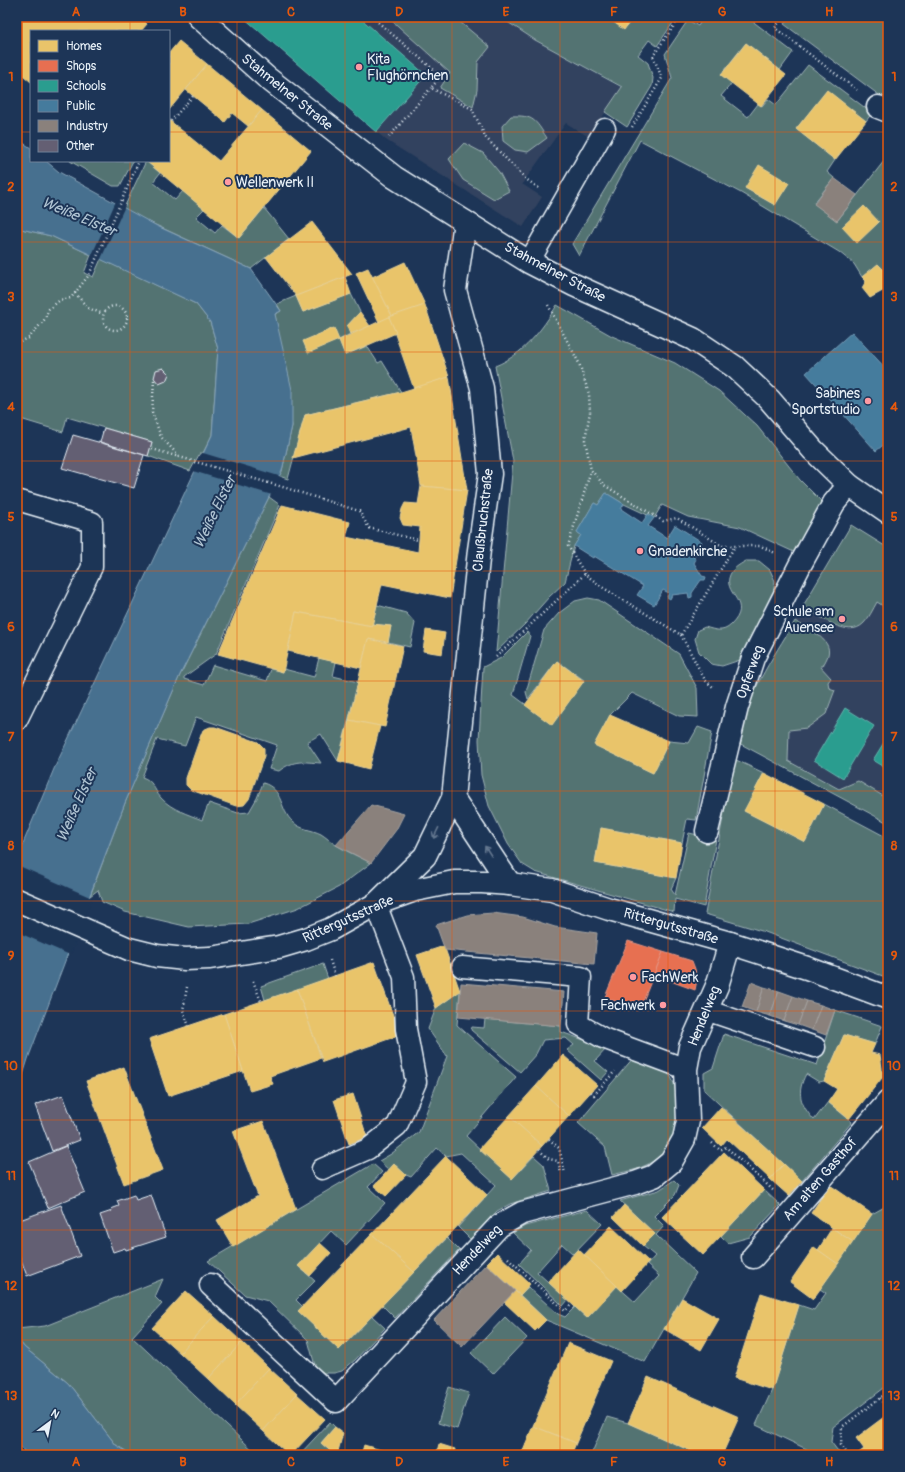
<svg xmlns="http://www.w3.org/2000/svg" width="905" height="1472" font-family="Pangolin,sans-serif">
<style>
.built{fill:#32425f}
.green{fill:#537372;stroke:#9eb2b5;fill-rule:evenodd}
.water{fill:#47708f;stroke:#87a4b9}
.pier{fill:#1d3557}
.homes{fill:#e9c46a;stroke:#e9d295}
.shops{fill:#e76f51;stroke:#e79683}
.schools{fill:#2a9d8f;stroke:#63b6ae}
.public{fill:#457b9d;stroke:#769eb8}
.industry{fill:#8a817c;stroke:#a6a3a1}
.building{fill:#645f73;stroke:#e8f1f8}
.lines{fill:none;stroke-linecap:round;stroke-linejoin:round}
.service-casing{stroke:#e8f1f8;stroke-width:23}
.minor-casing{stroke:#e8f1f8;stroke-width:25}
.secondary-casing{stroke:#e8f1f8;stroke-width:25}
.path{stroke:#e8f1f8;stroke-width:2.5;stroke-dasharray:1 3;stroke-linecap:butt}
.service{stroke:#1d3557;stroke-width:20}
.minor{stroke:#1d3557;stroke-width:22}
.secondary{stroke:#1d3557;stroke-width:22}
.oneway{stroke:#64778f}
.grid{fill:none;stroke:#e8590c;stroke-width:1;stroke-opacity:0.55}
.poi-dot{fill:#ff9aa2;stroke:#1d3557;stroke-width:1.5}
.labels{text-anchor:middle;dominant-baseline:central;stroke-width:4;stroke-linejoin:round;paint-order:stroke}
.poi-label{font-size:14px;fill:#e8f1f8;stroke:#1d3557;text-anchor:start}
.street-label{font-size:14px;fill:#e8f1f8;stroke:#1d3557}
.water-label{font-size:15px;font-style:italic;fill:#b0c4d3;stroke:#1d3557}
.neatline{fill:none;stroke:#e8590c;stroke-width:1.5}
.grid-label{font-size:13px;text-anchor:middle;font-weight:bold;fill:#e8590c}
</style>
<rect width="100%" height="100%" fill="#1d3557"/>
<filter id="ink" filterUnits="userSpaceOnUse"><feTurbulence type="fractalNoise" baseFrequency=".025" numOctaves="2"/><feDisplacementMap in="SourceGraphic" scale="8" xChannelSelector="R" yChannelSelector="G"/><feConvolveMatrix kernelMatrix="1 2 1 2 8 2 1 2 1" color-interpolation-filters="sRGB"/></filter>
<g filter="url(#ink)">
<g class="built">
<path d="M243,17H500L535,40L622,88L589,137L566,123L522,184L542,197L523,227L386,140Z"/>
<path d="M851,525L888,547V815L788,761L754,691Z"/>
</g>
<g class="green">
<path d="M388,17H454L490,47L478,62L477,90L473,107L440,88L450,73Z"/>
<path d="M500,17H607L624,29L633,17H677L657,46L649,40L638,55L648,63L653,78L652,86L627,127L605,112L622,87L535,40Z"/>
<path d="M702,17H747L793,52L780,70L746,43L721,74L732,83L721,96L748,117L758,104L762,106L768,99L776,105L808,65L872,113L866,121L827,91L796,129L835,160L827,172L834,178L814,203L837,221L888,156V274L878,264L862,277L854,264L839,252L741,193L640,140L579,256L572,244L672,78L665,54L688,20L698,26L703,18ZM788,183L775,205L745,188Z"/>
<path d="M789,17H888V99L883,98L784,24Z"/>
<path d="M511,116C534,115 535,120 547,138L528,152L515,150L503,141L502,126Z"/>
<path d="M464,143L483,153L499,172L509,191L494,199L463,180L449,159Z"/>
<path d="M70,161H133L120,186H113Z"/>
<path d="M146,161L160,173L153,182L175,200L183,191L204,209L196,217L215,233L222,225L239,238L264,208L289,239L251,269L123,210Z"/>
<path d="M17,228L51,236L91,255L84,273L93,277L101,259L196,304L210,322L218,349L212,435L203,453H200L190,471L148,456L152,442L67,417L63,432L17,418Z"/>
<path d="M351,294L360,312L347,326L350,334L339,340L345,355L367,346L378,363L382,361L401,392L305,415L288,479L279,476L282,471L292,426L275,314L281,311L277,304L296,296L303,312Z"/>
<path d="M557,305L612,336L675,363L719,391L757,426L800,480L821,501L820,514L796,553L740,527L688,517L662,505L654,518L624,504L606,493L598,505L594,503L577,532L581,535L574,546L565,582L549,597L525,624L496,652L513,461L495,366C523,355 542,330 557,305Z"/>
<path d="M269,497L280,505L216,654L184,677V679L204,685L213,665L267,681L271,669L283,672L284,669L314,677L319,658L336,662L333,676L358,682L338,761L321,734L307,742L321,763C303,762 295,759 279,771L269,769L277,745L196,717L185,746L157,739L142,777C154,781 153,789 161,798C172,810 188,814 202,820L209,803L238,813L249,812L257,798L263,783C284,789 279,810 293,822C301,830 311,829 321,834C326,837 331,842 336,845C347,852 360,857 371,863L339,887L298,908L248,924L189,927L125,912L102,902L98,890L90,896L125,803L180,675Z"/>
<path d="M851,525L888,548V609L877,602C873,609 869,618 864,623C848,640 818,615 803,606Z"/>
<path d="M746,561H759L770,570L775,581L773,596L743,659L722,666L711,664L699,652L695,639L698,630L705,627C715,630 723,633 731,625C753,603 725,595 729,578C731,569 739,565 746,561Z"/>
<path d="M588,598L599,600L679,654L697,688L698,717L679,716L632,693L610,715L595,745L653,773L669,741L689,743L698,727L712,732L696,820L687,819L682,843L601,828L595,863L676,878L671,889L675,895L689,833L716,839L704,907L675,899L674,912L535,872L522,864L508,844L489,806L481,775L479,740L483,667L501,658L527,632L530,636L513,695L552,724L584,680L557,661L528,699L526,692L544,630L559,613L575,601Z"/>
<path d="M377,605L406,613L415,623L410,647L388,642L391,626L372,624Z"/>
<path d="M795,621C806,628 833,639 828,655C827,659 824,663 823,666H820L831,678L828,682L829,688L835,690L826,714L807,728L789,730L788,761L839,789L858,781L888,799V823L737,742C745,698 772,659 795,621Z"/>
<path d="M734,759L764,773L745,811L805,842L824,804L888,838V978L765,932L705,914Z"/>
<path d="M323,964L328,979L265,1000L261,986Z"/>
<path d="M460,991L457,1025L516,1077L466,1136L512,1179L534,1156L544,1165L551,1191L510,1204L497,1211L470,1239L458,1227L496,1185L461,1153L446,1156L437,1148L411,1177L406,1175L394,1164L389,1170L379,1161L391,1154L419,1132L447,1056L428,1029L436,1008Z"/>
<path d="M835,1010L882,1026L875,1044L844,1035L824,1081L819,1082L806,1074C796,1093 800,1104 814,1120L828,1102L852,1122L802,1181L704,1090V1073L713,1068L724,1034L817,1065Z"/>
<path d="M485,1019L561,1026V1032L607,1048L595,1061L608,1072L601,1080L567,1050L574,1045L566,1038L543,1040L536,1054L520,1072L471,1030L472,1027L484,1028Z"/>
<path d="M634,1057C642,1060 661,1066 667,1072C676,1081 676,1094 677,1106C677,1132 670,1155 644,1166C635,1171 622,1172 612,1175L605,1147L578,1123Z"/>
<path d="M373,1164L382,1172L368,1187L385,1203L346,1245L331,1231L298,1266L315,1281L296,1300L303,1307L299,1311L339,1350L372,1316L385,1328L355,1360L342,1371L334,1373H324L316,1368L314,1362L308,1340L268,1301L245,1295L208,1261Z"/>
<path d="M674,1180L679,1185L675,1195L654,1216L664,1226L656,1235L696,1273L645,1362L546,1320L520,1295L528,1287L558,1314L565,1317L575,1307L587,1318L617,1286L635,1302L659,1276L647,1265L655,1256L643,1246L655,1234L620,1201L659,1190Z"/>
<path d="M764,1190L780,1205L750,1237L728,1243L721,1236Z"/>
<path d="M888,1205V1385L833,1427L831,1442L841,1455H819L756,1425L772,1390L799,1305L814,1310L826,1293L820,1289L872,1214Z"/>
<path d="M587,1210L602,1224L573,1254L562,1244L537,1272L568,1300L563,1306L519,1264L531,1250L513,1233L525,1226Z"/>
<path d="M447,1238L459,1250L395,1318L382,1305Z"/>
<path d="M163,1279L155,1297L162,1304L132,1337L258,1455H132L116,1445L68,1383L25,1348L17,1339V1329L45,1326Z"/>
<path d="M505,1317L527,1338L493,1374L471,1353Z"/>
<path d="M449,1387L469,1393L457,1429L438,1423Z"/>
<path d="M607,1417L628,1423L700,1455H591Z"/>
<path d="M330,1422L335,1427L321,1443L335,1455H299Z"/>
</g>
<g class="water">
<path d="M17,139L31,148V161H46L59,172L157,226L251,269L281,311L275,314L292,390V426L282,471L180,675L125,803L29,1056L17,1094V858L54,769L212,435L218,349L210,322L196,304L51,236L17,228Z"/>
<path d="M17,1339L25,1348L68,1383L116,1445L132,1455H27L17,1442Z"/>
</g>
<g class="pier">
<path d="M116,201L125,206L100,261L91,257Z"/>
<path d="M202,453H203L282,477L272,495L193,471Z"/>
<path d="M17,865L92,898L70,955L17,932Z"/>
</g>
<g class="homes">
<path d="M17,17H140L147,24L141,31H31V82L17,70Z"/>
<path d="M607,17H633L624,30Z"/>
<path d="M179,41L207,64L169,110V53Z"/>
<path d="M746,43L786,75L761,106L721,75Z"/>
<path d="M207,64L262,110L248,126L232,113L225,122L186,90Z"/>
<path d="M827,90L866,121L835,160L796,129Z"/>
<path d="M262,110L311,151L239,238L146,161H169V120L219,161Z"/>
<path d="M759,165L789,183L775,205L745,188Z"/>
<path d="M864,206L879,222L857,243L842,227Z"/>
<path d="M312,222L352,274L296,296L266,257Z"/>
<path d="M405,262L425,305L392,316L372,277Z"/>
<path d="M878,264L888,274V288L870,298L862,288L866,281L862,277Z"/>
<path d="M368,268L392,316L379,322L356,273Z"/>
<path d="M345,277L351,294L303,312L296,296Z"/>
<path d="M425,305L449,377L414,389L389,317Z"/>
<path d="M360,312L370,326L350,334L347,326Z"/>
<path d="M389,317L396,333L345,355L339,340Z"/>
<path d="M334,328L339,340L308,353L303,341Z"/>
<path d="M449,377L467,490L421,486L411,427L293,458L305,415L401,392Z"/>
<path d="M421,486L467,490L450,598L382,584L372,626L296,612L283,672L218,654L282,505L350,522L346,537L418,552L420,527L403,525L400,518L402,509L405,503L418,504Z"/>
<path d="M296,612L372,626V624L391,626L388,642L368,639L361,668L288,651Z"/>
<path d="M426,630L445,633L442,654L423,651Z"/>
<path d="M368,639L403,646L385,727L349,720Z"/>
<path d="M557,661L584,681L552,725L525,705Z"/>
<path d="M610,715L669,741L653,773L594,745Z"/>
<path d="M349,720L380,726L369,769L338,761Z"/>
<path d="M210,727H215L258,742L264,748V756L249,799L244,805L236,806L191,790L186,785V778L201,735L203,730Z"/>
<path d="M764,773L824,804L805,842L744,811Z"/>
<path d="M601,828L682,843L676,878L595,863Z"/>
<path d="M444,946L460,991L436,1008L417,955Z"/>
<path d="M374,962L400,1035L323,1062L297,989Z"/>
<path d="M297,989L321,1058L270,1076L273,1084L250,1091L224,1014Z"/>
<path d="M224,1014L243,1071L168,1096L149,1039Z"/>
<path d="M844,1035L875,1044L871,1053L880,1055L882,1068V1078L849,1119L828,1102L837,1089L824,1081Z"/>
<path d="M563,1055L597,1085L569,1116L536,1086Z"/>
<path d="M124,1067L163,1170L124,1184L86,1081Z"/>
<path d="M536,1086L569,1116L542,1146L509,1116Z"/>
<path d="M353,1094L367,1137L349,1144L334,1100Z"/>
<path d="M721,1107L784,1164L770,1179L727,1139L721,1146L702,1128Z"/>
<path d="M509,1116L542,1146L512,1179L479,1149Z"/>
<path d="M263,1121L296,1209L233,1247L217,1220L258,1196L233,1131Z"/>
<path d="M724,1152L764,1190L703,1255L662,1217Z"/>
<path d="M446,1156L487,1195L414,1272L372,1234Z"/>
<path d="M394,1164L406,1175L386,1196L374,1186Z"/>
<path d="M784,1164L802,1181L789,1196L770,1179Z"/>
<path d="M830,1185L872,1214L853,1242L811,1213Z"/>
<path d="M624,1205L655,1234L643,1246L613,1217Z"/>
<path d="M611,1226L649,1262L622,1291L584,1255Z"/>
<path d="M832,1228L853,1242L838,1264L818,1250Z"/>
<path d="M372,1234L414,1272L339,1350L298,1311Z"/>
<path d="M320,1243L331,1253L310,1276L298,1266Z"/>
<path d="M814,1247L838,1264L813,1299L790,1282Z"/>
<path d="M578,1249L617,1286L587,1318L548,1282Z"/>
<path d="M497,1253L530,1284L520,1295L486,1264Z"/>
<path d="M186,1291L214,1316L180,1353L152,1328Z"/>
<path d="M515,1291L546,1320L535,1331L504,1302Z"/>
<path d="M761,1293L799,1305L772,1390L734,1378Z"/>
<path d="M682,1298L719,1319L701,1350L664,1329Z"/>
<path d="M214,1316L242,1342L208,1379L180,1353Z"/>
<path d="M242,1342L269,1368L235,1405L208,1379Z"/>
<path d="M568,1343L611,1361L576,1443L533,1426Z"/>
<path d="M269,1368L297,1394L263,1431L235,1405Z"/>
<path d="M648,1377L739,1417L722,1455H700L628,1423Z"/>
<path d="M297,1394L325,1419L291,1455H289L263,1431Z"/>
<path d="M888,1414V1455H856L864,1449L856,1438Z"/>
<path d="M533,1426L576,1443L571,1455H521Z"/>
<path d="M335,1427L343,1433L337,1455H335L321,1443Z"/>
<path d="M439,1444L455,1449L454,1455H420L421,1450L436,1455Z"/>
<path d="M364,1445L398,1455H361Z"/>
</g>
<g class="shops">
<path d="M628,941L663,952L639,1011L605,997Z"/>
<path d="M663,952L692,961L695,969L697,980L695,990L654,975Z"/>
</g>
<g class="schools">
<path d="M243,17H359L426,75L376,132Z"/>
<path d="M845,708L874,726L843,778L814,760Z"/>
<path d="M888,736V769L873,760Z"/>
</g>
<g class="public">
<path d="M852,332L888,371V441L876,451L806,373Z"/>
<path d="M606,493L624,504L621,509L642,523L648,514L654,518L648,526L667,538L675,525L702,542L694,556V558L696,559L694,563L702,576L706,577L705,580H701L692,593V597L689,598L688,593L672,595L670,599L667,597L669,593L663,590L654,605L637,595L643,586L594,556L593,558L574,546L581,535L577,532L594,503L598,505Z"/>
</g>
<g class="industry">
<path d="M834,178L857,195L837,221L814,204Z"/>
<path d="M371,805L404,814L396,830L371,863L336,845Z"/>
<path d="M493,913L523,917L555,927L597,933L594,964L445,950L436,925L467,915Z"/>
<path d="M751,982L764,987L756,1012L742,1007Z"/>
<path d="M461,983L564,992L561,1026L458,1017Z"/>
<path d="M764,987L779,991L770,1016L756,1012Z"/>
<path d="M779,991L793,996L784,1021L770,1016Z"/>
<path d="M793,996L807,1001L798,1025L784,1021Z"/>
<path d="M807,1001L821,1005L812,1030L798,1025Z"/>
<path d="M821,1005L835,1010L826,1035L812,1030Z"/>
<path d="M486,1264L515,1291L462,1347L434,1320Z"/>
</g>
<g class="building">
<path d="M163,368L169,374L166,381L159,384L154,378L156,370Z"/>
<path d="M104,428L152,442L148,456L100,442Z"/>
<path d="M73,435L144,455L134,488L62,468Z"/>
<path d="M63,1095L80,1140L52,1151L35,1105Z"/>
<path d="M66,1146L85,1192L48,1208L29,1162Z"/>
<path d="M134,1195L136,1200L151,1195L166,1237L126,1250L125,1248L113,1252L100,1215L112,1211L111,1209L119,1206L117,1201Z"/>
<path d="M61,1205L80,1256L27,1276L17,1249V1221Z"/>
</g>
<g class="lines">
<g class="service-casing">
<g id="service">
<path d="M529,262L605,129"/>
<path d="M17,500L92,522V567L17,720"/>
<path d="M462,967L581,977L578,1024L603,1038L686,1069"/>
<path d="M706,1010L815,1047"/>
<path d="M322,1169L368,1149L397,1126L416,1082L406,1029L404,977L376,904"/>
</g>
</g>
<g class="minor-casing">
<g id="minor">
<path d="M199,17L266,77L394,177L529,262L574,285L693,339L735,367L769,399L813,450L849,485L888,512"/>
<path d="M878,107L888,111"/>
<path d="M453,798L510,884"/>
<path d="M707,831L737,707L753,658L800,565L834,503L849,485"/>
<path d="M376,904L425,856L453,798L479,550L490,474L482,388L455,290L465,222"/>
<path d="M753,1257L888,1102"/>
<path d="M211,1285L336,1401L499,1226L522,1213L635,1183L654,1176L671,1162L684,1139L688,1121L686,1069L690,1047L717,986L730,943"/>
</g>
</g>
<g class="secondary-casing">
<path id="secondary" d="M17,900L129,949L157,956L185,959L210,958L279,947L306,939L331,929L376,904L415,890L454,882H482L510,884L552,890L609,909L730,943L807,968L888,998"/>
</g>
<g class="path">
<path d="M372,17L441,76L431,88L472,109L486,138L526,179L540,189"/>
<path d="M783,17L775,28L857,90"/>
<path d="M171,121L193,96"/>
<path d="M632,127L662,78L653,56L680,17"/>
<path d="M389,137L431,88"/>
<path d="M75,293L88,308L103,314"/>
<path d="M548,305L579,363L589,394L590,412L585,440L591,470L604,485L663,521L677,518L722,546H761L775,553"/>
<circle cx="115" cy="318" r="12"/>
<path d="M17,343L29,338L44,320L49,309L60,300L71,298L89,275L139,161"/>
<path d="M154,380L152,412L161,437L179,456"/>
<path d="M152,449L286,488L359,511L369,528L418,540"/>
<path d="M585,574L568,546L591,470"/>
<path d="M681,635L705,680L713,687"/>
<path d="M496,657L585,574L602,587L681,635L735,546"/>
<path d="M330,960L335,976"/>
<path d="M253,981L261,1001"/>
<path d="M187,987L183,1010L189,1026"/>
<path d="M591,1092L594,1095L615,1071"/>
<path d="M549,1139L559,1148L565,1173"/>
<path d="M712,1143L720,1150L726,1147L774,1191"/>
<path d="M539,1150L549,1159L558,1161L561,1173"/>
<path d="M508,1258L565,1311L572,1304"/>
<path d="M880,1398L888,1408"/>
<path d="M848,1455L841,1445L842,1427L888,1392"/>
</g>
<use href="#service" class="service"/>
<use href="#minor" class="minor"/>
<use href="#secondary" class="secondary"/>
</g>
<defs><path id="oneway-shaft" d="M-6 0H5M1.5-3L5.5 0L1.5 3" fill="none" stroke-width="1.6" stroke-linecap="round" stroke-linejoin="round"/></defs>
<g class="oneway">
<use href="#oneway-shaft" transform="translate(436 833) rotate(116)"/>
<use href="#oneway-shaft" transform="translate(488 851) rotate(-123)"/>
</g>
</g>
<path class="grid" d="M130,17V31M237,17V1455M345,17V1455M452,17V1455M560,17V1455M668,17V1455M775,17V1455M17,132H31M169,132H888M130,161V1455M17,242H888M17,352H888M17,461H888M17,571H888M17,681H888M17,791H888M17,901H888M17,1011H888M17,1120H888M17,1230H888M17,1340H888"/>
<g class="poi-dot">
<circle cx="359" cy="67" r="4"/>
<circle cx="228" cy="182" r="4"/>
<circle cx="868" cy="401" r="4"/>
<circle cx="640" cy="551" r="4"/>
<circle cx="842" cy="619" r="4"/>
<circle cx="633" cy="977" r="4"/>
<circle cx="663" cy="1005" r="4"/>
</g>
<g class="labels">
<g class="poi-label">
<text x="367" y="59">Kita<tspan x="367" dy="16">Flughörnchen</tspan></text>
<text x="236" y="182">Wellenwerk II</text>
<text x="860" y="393" text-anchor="end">Sabines<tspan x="860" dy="16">Sportstudio</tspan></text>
<text x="648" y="551">Gnadenkirche</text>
<text x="834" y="611" text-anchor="end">Schule am<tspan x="834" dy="16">Auensee</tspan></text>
<text x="641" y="977">FachWerk</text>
<text x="655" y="1005" text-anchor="end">Fachwerk</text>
</g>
<g class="street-label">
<text transform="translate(287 92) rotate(39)">Stahmelner Straße</text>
<text transform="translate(555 272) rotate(28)">Stahmelner Straße</text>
<text transform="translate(483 520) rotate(-84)">Claußbruchstraße</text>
<text transform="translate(750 672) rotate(-70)">Opferweg</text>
<text transform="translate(348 919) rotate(-24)">Rittergutsstraße</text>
<text transform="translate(671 926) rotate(16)">Rittergutsstraße</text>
<text transform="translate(704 1016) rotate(-68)">Hendelweg</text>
<text transform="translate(820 1179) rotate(-49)">Am alten Gasthof</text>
<text transform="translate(477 1250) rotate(-46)">Hendelweg</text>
</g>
<g class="water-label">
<text transform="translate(79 217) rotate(23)">Weiße Elster</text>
<text transform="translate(215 512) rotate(-64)">Weiße Elster</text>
<text transform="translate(77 805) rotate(-66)">Weiße Elster</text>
</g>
</g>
<rect width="905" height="1472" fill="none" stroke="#1d3557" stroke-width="44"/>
<rect x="30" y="30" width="140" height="132" fill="#1d3557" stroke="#6e8097"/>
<rect x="38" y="40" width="20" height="12" fill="#e9c46a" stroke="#6e8097"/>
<text x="66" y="50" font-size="12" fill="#e8f1f8">Homes</text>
<rect x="38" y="60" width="20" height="12" fill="#e76f51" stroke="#6e8097"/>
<text x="66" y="70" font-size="12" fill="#e8f1f8">Shops</text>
<rect x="38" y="80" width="20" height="12" fill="#2a9d8f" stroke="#6e8097"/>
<text x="66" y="90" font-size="12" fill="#e8f1f8">Schools</text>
<rect x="38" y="100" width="20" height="12" fill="#457b9d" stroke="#6e8097"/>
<text x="66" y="110" font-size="12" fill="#e8f1f8">Public</text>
<rect x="38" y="120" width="20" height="12" fill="#8a817c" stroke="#6e8097"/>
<text x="66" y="130" font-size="12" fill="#e8f1f8">Industry</text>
<rect x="38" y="140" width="20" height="12" fill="#645f73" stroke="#6e8097"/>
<text x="66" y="150" font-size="12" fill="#e8f1f8">Other</text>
<g transform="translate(50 1422) rotate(32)" stroke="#1d3557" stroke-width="3" paint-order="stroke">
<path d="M0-3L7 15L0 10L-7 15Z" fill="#e8f1f8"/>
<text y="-6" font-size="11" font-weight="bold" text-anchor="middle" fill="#e8f1f8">N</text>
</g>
<rect x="22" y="22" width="861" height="1428" class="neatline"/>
<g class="grid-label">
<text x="76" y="16">A</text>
<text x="183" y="16">B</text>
<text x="291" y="16">C</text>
<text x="399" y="16">D</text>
<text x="506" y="16">E</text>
<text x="614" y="16">F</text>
<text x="722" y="16">G</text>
<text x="829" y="16">H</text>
<text x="11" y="81">1</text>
<text x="894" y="81">1</text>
<text x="11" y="191">2</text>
<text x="894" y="191">2</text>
<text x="11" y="301">3</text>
<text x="894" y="301">3</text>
<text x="11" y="411">4</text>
<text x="894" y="411">4</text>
<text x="11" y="521">5</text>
<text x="894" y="521">5</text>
<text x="11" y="631">6</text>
<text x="894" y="631">6</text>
<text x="11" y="741">7</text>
<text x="894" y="741">7</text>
<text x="11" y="850">8</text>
<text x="894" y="850">8</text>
<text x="11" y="960">9</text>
<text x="894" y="960">9</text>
<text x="11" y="1070">10</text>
<text x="894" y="1070">10</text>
<text x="11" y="1180">11</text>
<text x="894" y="1180">11</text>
<text x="11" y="1290">12</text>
<text x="894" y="1290">12</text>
<text x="11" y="1400">13</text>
<text x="894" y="1400">13</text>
<text x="76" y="1466">A</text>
<text x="183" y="1466">B</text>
<text x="291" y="1466">C</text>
<text x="399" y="1466">D</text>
<text x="506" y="1466">E</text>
<text x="614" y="1466">F</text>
<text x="722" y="1466">G</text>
<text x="829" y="1466">H</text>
</g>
</svg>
